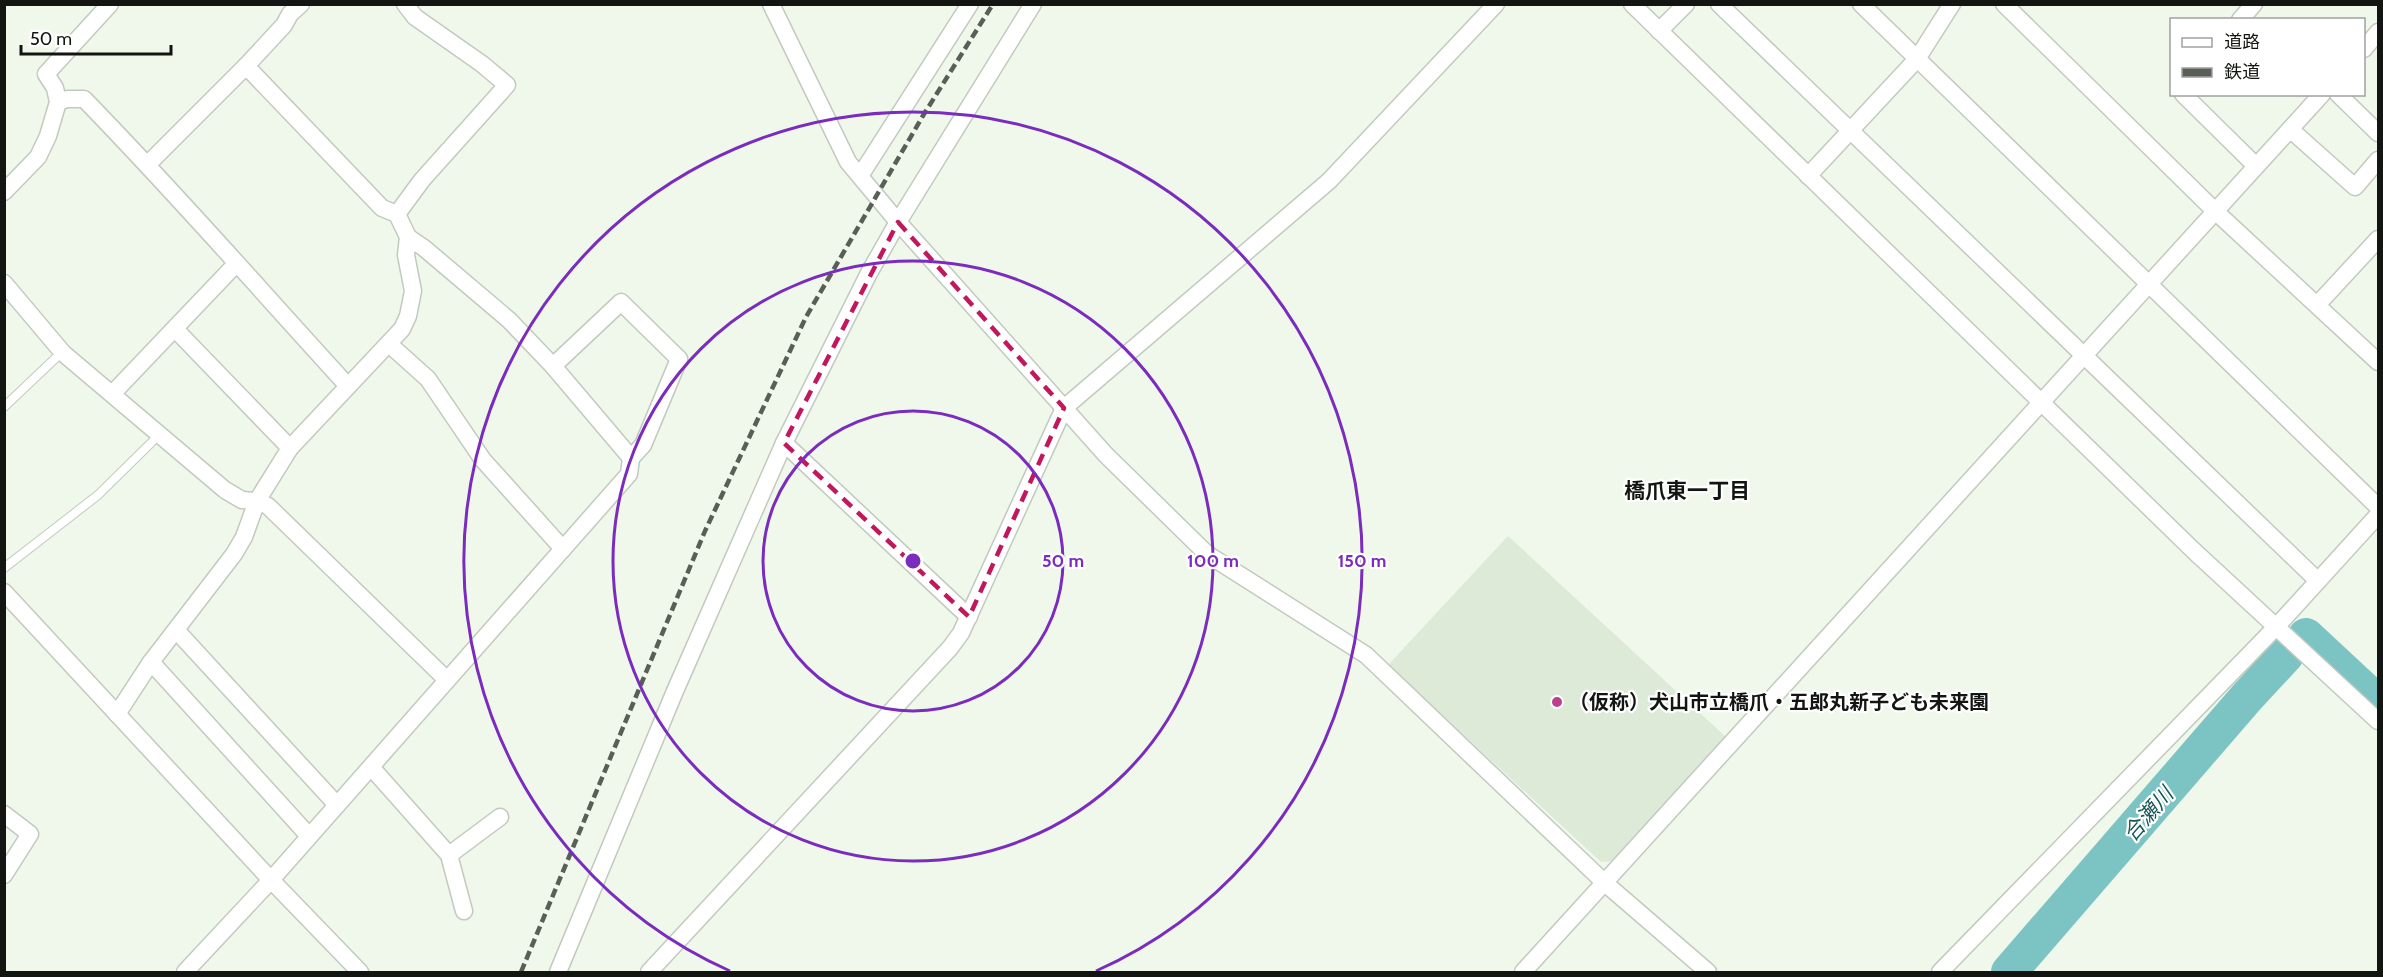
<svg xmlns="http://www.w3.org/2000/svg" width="2383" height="977" font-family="Cabin,'Noto Sans JP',sans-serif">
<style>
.built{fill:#ddead8}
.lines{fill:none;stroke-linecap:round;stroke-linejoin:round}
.river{stroke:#7cc4c4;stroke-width:36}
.lane-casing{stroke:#c2cabf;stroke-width:10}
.street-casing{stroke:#c2cabf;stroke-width:19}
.lane{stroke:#fff;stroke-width:8}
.street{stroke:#fff;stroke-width:16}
.rail{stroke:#595e57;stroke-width:4.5;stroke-dasharray:9 4.5;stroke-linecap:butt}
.marked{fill:none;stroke:#c2185b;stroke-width:4.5;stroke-dasharray:12 8;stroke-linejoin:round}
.ring{fill:none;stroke:#7b2cbf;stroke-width:3}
.poi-dot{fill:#bc3f8d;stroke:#fff;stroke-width:2}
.labels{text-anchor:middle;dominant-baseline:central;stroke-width:4.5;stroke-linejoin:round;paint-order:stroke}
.poi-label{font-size:20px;font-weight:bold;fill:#121511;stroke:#fff;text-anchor:start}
.neighbourhood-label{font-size:21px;font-weight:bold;fill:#121511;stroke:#fff}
.water-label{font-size:21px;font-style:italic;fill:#185657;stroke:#fff}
.centre{fill:#7b2cbf;stroke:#fff;stroke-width:3}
.ring-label{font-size:18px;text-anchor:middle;font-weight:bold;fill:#7b2cbf;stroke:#fff;stroke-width:4.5;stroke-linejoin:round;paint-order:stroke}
</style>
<rect width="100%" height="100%" fill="#eff8eb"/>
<path class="built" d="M1508,536L1727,738L1613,861L1601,862L1388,665Z"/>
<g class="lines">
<g class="river">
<path d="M2306,636L2378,703"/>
<path d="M2009,972L2247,697L2286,655"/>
</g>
<g class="lane-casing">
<g id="lane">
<path d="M4,407L62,352"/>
<path d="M4,568L98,495L160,434"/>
</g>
</g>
<g class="street-casing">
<g id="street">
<path d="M301,4L290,14L284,25L246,66L382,208L397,214L422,180L507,85L482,64L415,17L405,4"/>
<path d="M771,4L848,162L898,222L1106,455L1207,554L1366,655L1606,884L1708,972"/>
<path d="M1632,4L2194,551L2378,721"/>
<path d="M1719,4L2318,581"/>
<path d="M1861,4L2378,507"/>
<path d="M2004,4L2215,211L2378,362"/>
<path d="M2240,20L2254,4"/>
<path d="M1659,31L1686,4"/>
<path d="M2364,49L2378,32"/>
<path d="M2183,94L2256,166"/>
<path d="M2338,94L2378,133"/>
<path d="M58,102L67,99H84C175,192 260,290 348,386"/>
<path d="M2290,129L2355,187L2378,160"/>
<path d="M148,164L246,66"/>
<path d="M860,176L970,4"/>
<path d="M1808,176L1917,59L1952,4"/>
<path d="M4,192L38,157L48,136L58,102L55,88L46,74L110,4"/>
<path d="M4,283L63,353L225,490L242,500L257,501L268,506L447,680"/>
<path d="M2317,305L2378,239"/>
<path d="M175,329L290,448"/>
<path d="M389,344L428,379L483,460L563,549"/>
<path d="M553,366L621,302L679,359L643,445L631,458"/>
<path d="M113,393L236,264"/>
<path d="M784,443L969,617"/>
<path d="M4,592L271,880L360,972"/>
<path d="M176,630L337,805"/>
<path d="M151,662L309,836"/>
<path d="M117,714L151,662L234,554L244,537L257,501L290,448L402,329L408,316L413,291L406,255L408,237L397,214"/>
<path d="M371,767L449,855L464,911"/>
<path d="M4,814L30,834L4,875"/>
<path d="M449,855L500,817"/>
<path d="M185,972L271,880L629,474L631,458L553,366L509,320L424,248L408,237"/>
<path d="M558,972L675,691L784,443L869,273L898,222L1033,4"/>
<path d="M649,972L950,648L961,633L1064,408L1329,181L1496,4"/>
<path d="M1523,972L2322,94"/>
<path d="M1940,972L2277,626L2378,515"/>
</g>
</g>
<use href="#lane" class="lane"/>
<use href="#street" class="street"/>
<path class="rail" d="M521,972L705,531L806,317L924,114L993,4"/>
</g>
<path class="marked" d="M898,222L1064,408L969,617L784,443Z"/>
<g class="ring">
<circle cx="913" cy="561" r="150"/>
<circle cx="913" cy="561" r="300"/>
<path d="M730 971A449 449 0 1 1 1096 971"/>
</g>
<circle class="poi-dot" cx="1557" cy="702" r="6"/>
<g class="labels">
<g class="poi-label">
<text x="1569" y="702">（仮称）犬山市立橋爪・五郎丸新子ども未来園</text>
</g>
<g class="neighbourhood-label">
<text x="1687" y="490">橋爪東一丁目</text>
</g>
<g class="water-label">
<text transform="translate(2148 814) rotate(-49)">合瀬川</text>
</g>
</g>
<circle cx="913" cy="561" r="9" class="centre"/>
<g class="ring-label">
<text x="1063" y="567">50 m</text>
<text x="1213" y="567">100 m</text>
<text x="1362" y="567">150 m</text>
</g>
<rect width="2383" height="977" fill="none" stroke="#121511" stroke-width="12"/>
<rect x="2170" y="18" width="195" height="78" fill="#ffffff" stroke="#a0a1a0" stroke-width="1.5"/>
<rect x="2182" y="38" width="30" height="9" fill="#ffffff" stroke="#a0a1a0" stroke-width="1.5"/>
<text x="2224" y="48" font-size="18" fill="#121511">道路</text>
<rect x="2182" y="68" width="30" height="9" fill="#595e57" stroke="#a0a1a0" stroke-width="1.5"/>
<text x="2224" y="78" font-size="18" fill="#121511">鉄道</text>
<path d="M21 45v9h150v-9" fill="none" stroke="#121511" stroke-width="3"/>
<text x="30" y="45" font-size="18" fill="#121511" stroke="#ffffff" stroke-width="4.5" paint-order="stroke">50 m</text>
</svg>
